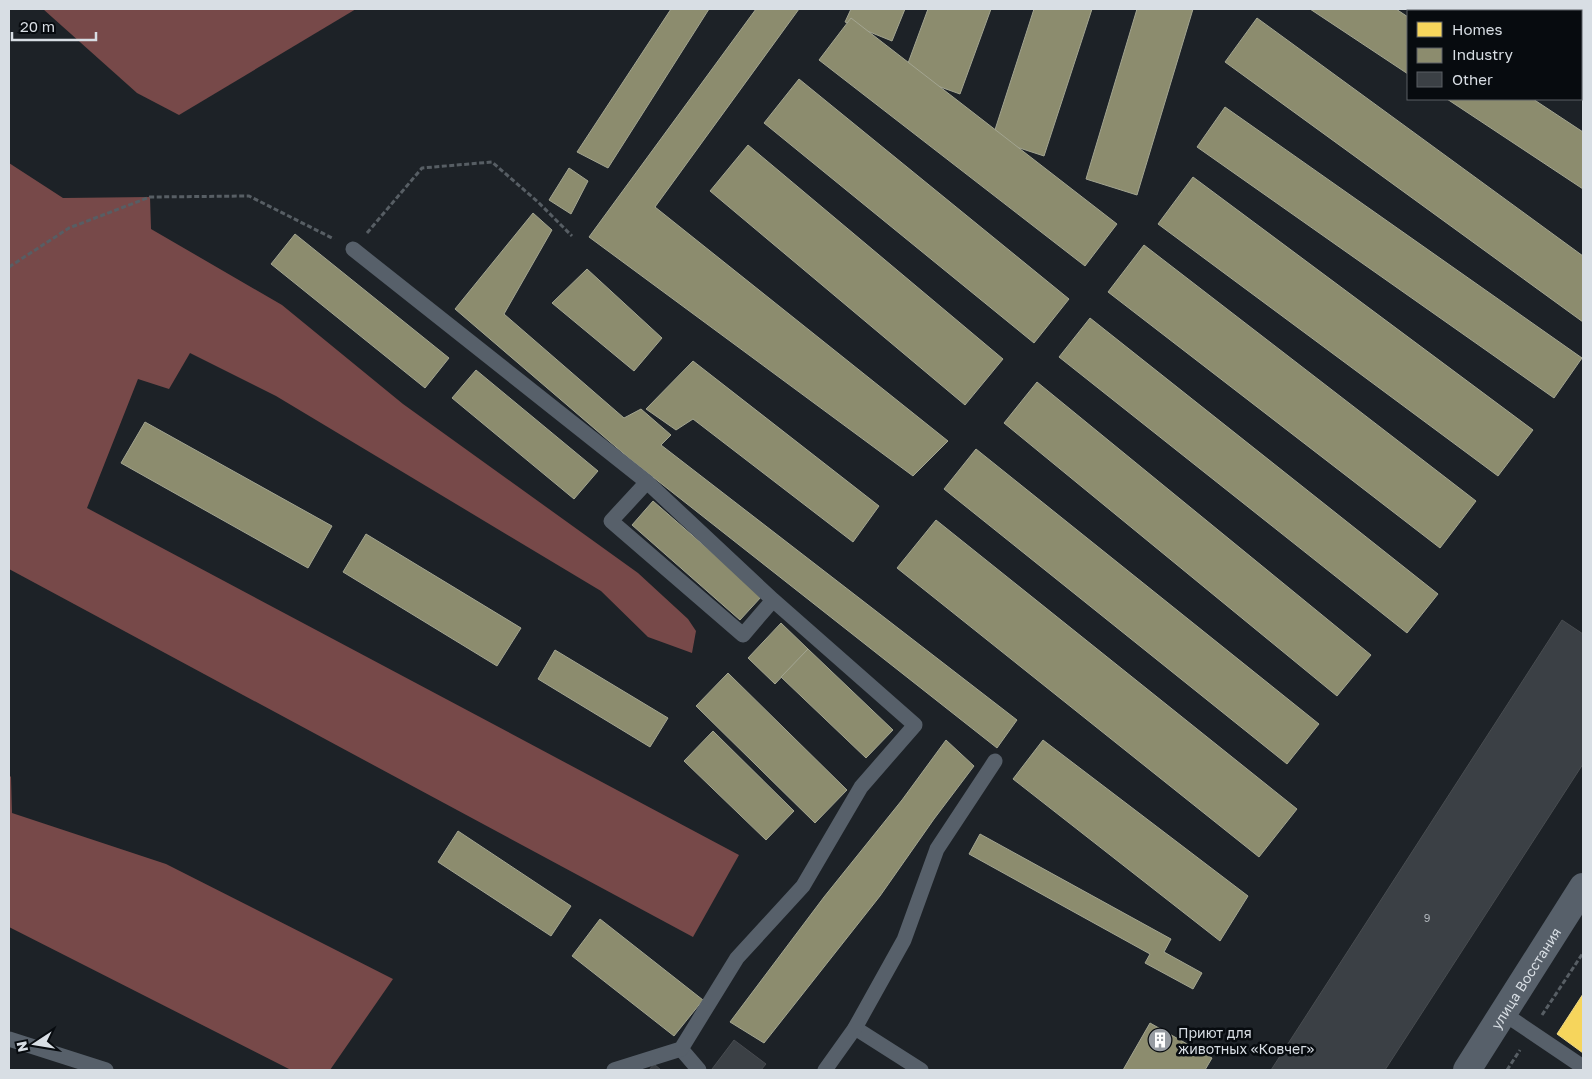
<svg xmlns="http://www.w3.org/2000/svg" width="1592" height="1079" font-family="'Golos Text',sans-serif">
<style>
.water{fill:#774949}
.homes{fill:#f6d55c;stroke:#edd885}
.industry{fill:#8c8c6e;stroke:#a3a591}
.building{fill:#3b4045;stroke:#484c50}
.lines{fill:none;stroke-linecap:round;stroke-linejoin:round}
.path{stroke:#575e64;stroke-width:3;stroke-dasharray:5 2.5;stroke-linecap:butt}
.service{stroke:#57606a;stroke-width:15}
.tertiary{stroke:#57606a;stroke-width:28}
.labels{text-anchor:middle;dominant-baseline:central;stroke-width:5;stroke-linejoin:round;paint-order:stroke}
.number-label{font-size:11px;fill:#b1b6bc}
.street-label{font-size:14px;fill:#d8dee4;stroke:#070b0f}
.poi-label{font-size:14px;fill:#d8dee4;stroke:#070b0f;text-anchor:start}
</style>
<rect width="100%" height="100%" fill="#1d2227"/>
<g class="water">
<path d="M43,9H356L179,115L137,93Z"/>
<path d="M9,163L63,198L150,197L151,229L282,305L403,404L638,573L688,619L696,631L692,653L648,637L601,591L276,396L190,353L169,389L138,379L87,508L739,855L693,937L9,569Z"/>
<path d="M9,775L11,777L12,813L166,864L393,979L330,1070H291L9,927Z"/>
</g>
<path class="homes" d="M1583,994V1053L1557,1034Z"/>
<g class="industry">
<path d="M671,9H709L608,168L577,152Z"/>
<path d="M756,9H799L655,207L948,441L913,476L589,237Z"/>
<path d="M851,9H905L892,41L845,22Z"/>
<path d="M928,9H991L960,94L904,74Z"/>
<path d="M1034,9H1092L1044,156L992,139Z"/>
<path d="M1137,9H1193L1137,195L1086,179Z"/>
<path d="M1310,9H1396L1408,17V74Z"/>
<path d="M1463,9H1553L1557,11H1467Z"/>
<path d="M851,18L1117,224L1085,266L819,60Z"/>
<path d="M1257,18L1583,256V322L1225,62Z"/>
<path d="M1581,25L1583,27V81L1581,80Z"/>
<path d="M799,79L1069,299L1034,343L764,123Z"/>
<path d="M1447,99H1533L1583,132V189Z"/>
<path d="M1225,107L1582,358L1554,398L1197,147Z"/>
<path d="M748,145L1003,359L965,405L710,191Z"/>
<path d="M569,168L588,181L571,214L549,200Z"/>
<path d="M1193,177L1533,430L1498,476L1158,224Z"/>
<path d="M533,213L552,230L504,314L624,418L641,409L671,435L661,445L1017,720L997,748L630,459L455,309Z"/>
<path d="M295,234L449,358L425,388L271,264Z"/>
<path d="M1144,245L1476,501L1440,548L1108,292Z"/>
<path d="M587,269L662,338L634,371L552,303Z"/>
<path d="M1090,318L1438,594L1407,633L1059,357Z"/>
<path d="M693,361L879,506L853,542L693,419L676,430L646,409Z"/>
<path d="M476,370L598,471L574,499L452,398Z"/>
<path d="M1037,382L1371,655L1337,696L1004,423Z"/>
<path d="M145,422L332,526L308,568L121,463Z"/>
<path d="M976,449L1319,724L1287,764L944,489Z"/>
<path d="M653,501L762,596L740,620L632,525Z"/>
<path d="M936,520L1297,809L1259,857L897,568Z"/>
<path d="M366,534L521,628L497,666L343,572Z"/>
<path d="M781,623L808,649L775,684L748,658Z"/>
<path d="M808,649L893,730L866,758L781,677Z"/>
<path d="M555,650L668,718L650,747L538,679Z"/>
<path d="M728,673L847,790L815,823L696,706Z"/>
<path d="M713,731L794,811L766,840L684,761Z"/>
<path d="M946,740L974,766L934,819L880,896L764,1043L730,1022L824,897L902,800Z"/>
<path d="M1043,740L1248,896L1220,941L1013,779Z"/>
<path d="M458,831L571,906L551,936L438,862Z"/>
<path d="M980,834L1171,939L1164,952L1202,973L1193,989L1145,963L1150,954L969,854Z"/>
<path d="M600,919L703,1000L674,1036L572,956Z"/>
<path d="M1150,1023L1212,1058L1205,1070H1123Z"/>
</g>
<g class="building">
<path d="M1562,620L1583,634V764L1385,1070H1271Z"/>
<path d="M734,1040L766,1064L761,1070H714L712,1069Z"/>
<path d="M654,1064L661,1070H649Z"/>
</g>
<g class="lines">
<g class="path">
<path d="M367,233L422,168L492,162L538,202L572,236"/>
<path d="M9,267L69,228L150,197L249,196L334,239"/>
<path d="M1542,1015L1583,953"/>
<path d="M1507,1070L1520,1050"/>
</g>
<g class="service">
<path d="M353,249L647,482"/>
<path d="M1503,1013L1583,1067"/>
<path d="M855,1028L921,1070"/>
<path d="M9,1039L106,1070"/>
<path d="M681,1049L699,1070"/>
<path d="M614,1070L681,1049L737,958L803,886L861,787L915,725L773,600L647,482L611,521L743,635L773,600"/>
<path d="M825,1070L855,1028L904,940L937,849L995,761"/>
</g>
<path class="tertiary" id="s1" d="M1467,1070L1583,887"/>
</g>
<defs>
<g id="building-disc" transform="scale(1.25)"><circle r="9.5" fill="#979ca2" stroke="#070b0f"/><path d="M-4-6H4V6H1V3H-1V6H-4ZM-2.5-4.3h1.7v1.8h-1.7ZM.8-4.3h1.7v1.8H.8ZM-2.5-1h1.7V.8h-1.7ZM.8-1h1.7V.8H.8Z" fill="#fff"/></g>
</defs>
<g fill-rule="evenodd">
<use href="#building-disc" x="1160" y="1040"/>
</g>
<g class="labels">
<g class="number-label">
<text x="1427" y="917">9</text>
</g>
<g class="street-label">
<text stroke="none"><textPath href="#s1" startOffset="109">улица Восстания</textPath></text>
</g>
<g class="poi-label">
<text x="1178" y="1032">Приют для<tspan x="1178" dy="16">животных «Ковчег»</tspan></text>
</g>
</g>
<rect width="1592" height="1079" fill="none" stroke="#d8dee4" stroke-width="20"/>
<rect x="1407" y="10" width="175" height="90" fill="#070b0f" stroke="#5b5f64"/>
<rect x="1417" y="22" width="25" height="15" fill="#f6d55c" stroke="#5b5f64"/>
<text x="1452" y="35" font-size="15" fill="#d8dee4">Homes</text>
<rect x="1417" y="48" width="25" height="15" fill="#8c8c6e" stroke="#5b5f64"/>
<text x="1452" y="60" font-size="15" fill="#d8dee4">Industry</text>
<rect x="1417" y="72" width="25" height="15" fill="#3b4045" stroke="#5b5f64"/>
<text x="1452" y="85" font-size="15" fill="#d8dee4">Other</text>
<g transform="translate(35 1044) rotate(258)" stroke="#070b0f" stroke-width="4" paint-order="stroke">
<path d="M0-4L9 19L0 12L-9 19Z" fill="#d8dee4"/>
<text y="-8" font-size="14" font-weight="bold" text-anchor="middle" fill="#d8dee4">N</text>
</g>
<path d="M12 32v8h84v-8" fill="none" stroke="#d8dee4" stroke-width="2.5"/>
<text x="20" y="32" font-size="15" fill="#d8dee4" stroke="#070b0f" stroke-width="4" paint-order="stroke">20 m</text>
</svg>
